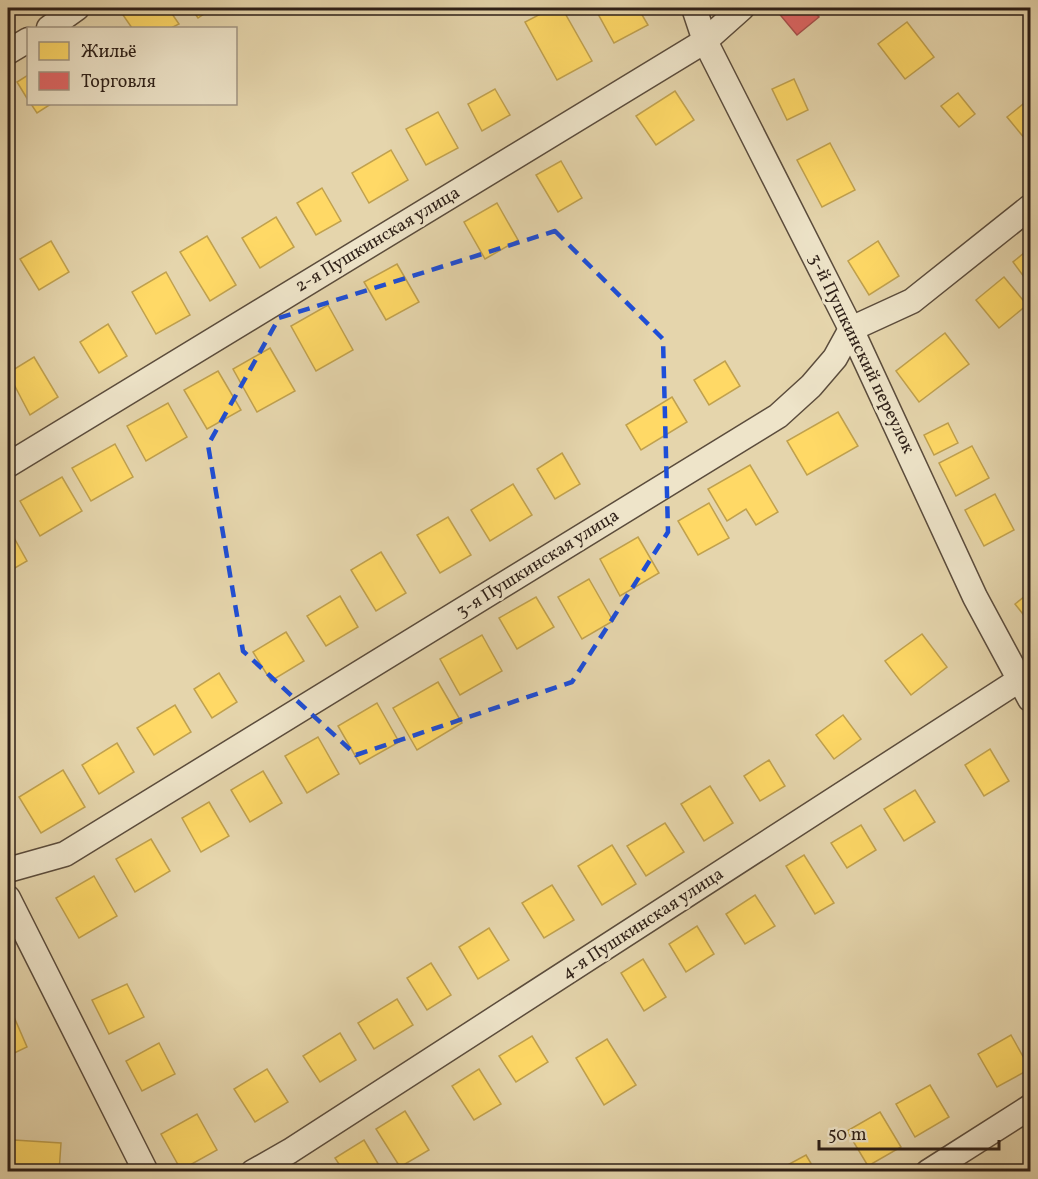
<svg xmlns="http://www.w3.org/2000/svg" width="1038" height="1179" font-family="Vollkorn,serif">
<style>
.homes{fill:#ffd966;stroke:#c0a14e;stroke-width:1.5}
.shops{fill:#e06666;stroke:#aa514e;stroke-width:1.5}
.lines{fill:none;stroke-linecap:round;stroke-linejoin:round}
.minor-casing{stroke:#5b4c3c;stroke-width:27}
.minor{stroke:#eee4c9;stroke-width:24}
.marked{fill:none;stroke:#1d4ed8;stroke-width:4.5;stroke-dasharray:12 8;stroke-linejoin:round}
.labels{text-anchor:middle;dominant-baseline:central;stroke-width:6;stroke-linejoin:round;paint-order:stroke}
.street-label{font-size:18px;fill:#2d1f17;stroke:#eee4c9}
</style>
<rect width="100%" height="100%" fill="#e5d5ac"/>
<filter id="stains"><feTurbulence type="fractalNoise" baseFrequency=".00333" numOctaves="4"/><feColorMatrix values="0 0 0 0 .2 0 0 0 0 .09 0 0 0 0 .02 0 0 0 .5 -.17"/></filter>
<radialGradient id="worn" r=".72"><stop offset=".6" stop-color="#630" stop-opacity="0"/><stop offset="1" stop-color="#630" stop-opacity=".3"/></radialGradient>
<g class="homes">
<path d="M134,8H168L179,24L171,28H132L123,15Z"/>
<path d="M191,8H213L198,18Z"/>
<path d="M552,8H562L592,61L557,80L525,22Z"/>
<path d="M606,8H638L648,25L614,43L597,12Z"/>
<path d="M907,22L934,57L905,79L878,44Z"/>
<path d="M28,75V100L17,82Z"/>
<path d="M794,79L808,110L787,120L772,89Z"/>
<path d="M495,89L510,115L482,131L468,104Z"/>
<path d="M675,91L694,120L656,145L636,116Z"/>
<path d="M958,93L975,114L959,127L941,106Z"/>
<path d="M1028,100L1030,103V145L1007,117Z"/>
<path d="M31,104H51L37,113Z"/>
<path d="M438,112L458,148L426,165L406,129Z"/>
<path d="M830,143L855,190L822,207L797,160Z"/>
<path d="M391,150L408,180L369,203L352,173Z"/>
<path d="M561,161L582,198L558,212L536,175Z"/>
<path d="M322,188L341,221L316,235L297,203Z"/>
<path d="M497,203L518,240L485,259L464,222Z"/>
<path d="M276,217L294,247L260,268L242,238Z"/>
<path d="M207,236L236,285L210,301L180,252Z"/>
<path d="M51,241L69,272L39,290L20,259Z"/>
<path d="M878,241L899,276L869,295L848,261Z"/>
<path d="M1030,248V285L1013,262Z"/>
<path d="M397,264L419,302L386,320L364,282Z"/>
<path d="M166,272L190,315L156,334L132,292Z"/>
<path d="M1004,277L1027,305L999,328L976,300Z"/>
<path d="M328,305L353,350L316,371L291,326Z"/>
<path d="M108,324L127,356L99,373L80,342Z"/>
<path d="M945,333L969,364L919,402L896,371Z"/>
<path d="M270,348L295,391L257,412L233,369Z"/>
<path d="M34,357L58,397L30,415L8,373Z"/>
<path d="M725,361L740,386L709,405L694,380Z"/>
<path d="M218,371L241,410L207,429L184,390Z"/>
<path d="M672,397L687,422L641,450L626,425Z"/>
<path d="M168,403L187,437L146,461L127,426Z"/>
<path d="M838,412L858,446L807,475L787,441Z"/>
<path d="M948,423L958,443L934,455L924,435Z"/>
<path d="M115,444L133,477L91,501L72,468Z"/>
<path d="M972,446L989,478L956,496L939,463Z"/>
<path d="M562,453L580,484L555,499L537,469Z"/>
<path d="M750,465L778,512L756,525L746,509L727,521L708,489Z"/>
<path d="M62,477L82,511L40,536L20,501Z"/>
<path d="M513,484L532,515L490,541L471,510Z"/>
<path d="M995,494L1014,530L984,546L965,510Z"/>
<path d="M709,503L729,538L698,555L678,521Z"/>
<path d="M448,517L471,555L440,573L417,535Z"/>
<path d="M8,527L27,561L8,572Z"/>
<path d="M638,537L659,573L620,596L600,559Z"/>
<path d="M381,552L406,593L376,611L351,570Z"/>
<path d="M589,579L613,621L582,639L558,597Z"/>
<path d="M1030,592V623L1015,604Z"/>
<path d="M340,596L358,627L326,646L307,616Z"/>
<path d="M536,597L554,627L517,649L499,618Z"/>
<path d="M286,632L304,661L271,681L253,652Z"/>
<path d="M922,634L947,667L911,695L885,661Z"/>
<path d="M482,635L502,671L460,695L440,659Z"/>
<path d="M219,673L237,702L212,718L194,689Z"/>
<path d="M438,682L462,723L417,750L393,708Z"/>
<path d="M377,703L399,742L360,764L338,726Z"/>
<path d="M175,705L191,732L154,755L137,728Z"/>
<path d="M843,715L861,739L834,759L816,735Z"/>
<path d="M318,737L339,774L307,793L285,756Z"/>
<path d="M117,743L134,772L99,794L82,765Z"/>
<path d="M990,749L1009,781L984,796L965,765Z"/>
<path d="M769,760L785,786L760,801L744,776Z"/>
<path d="M63,770L85,807L41,833L19,797Z"/>
<path d="M263,771L282,803L250,822L231,790Z"/>
<path d="M710,786L733,823L704,841L681,804Z"/>
<path d="M915,790L935,822L904,841L884,809Z"/>
<path d="M209,802L229,836L201,852L182,818Z"/>
<path d="M665,823L684,852L646,876L627,846Z"/>
<path d="M861,825L876,850L847,868L831,843Z"/>
<path d="M151,839L170,871L135,892L116,859Z"/>
<path d="M612,845L636,884L602,905L578,866Z"/>
<path d="M804,855L834,903L815,914L786,866Z"/>
<path d="M94,876L117,916L79,938L56,898Z"/>
<path d="M552,885L574,920L544,938L522,903Z"/>
<path d="M755,895L775,926L745,944L726,914Z"/>
<path d="M697,926L714,954L686,972L669,944Z"/>
<path d="M489,928L509,960L478,979L459,947Z"/>
<path d="M643,959L666,997L644,1011L621,973Z"/>
<path d="M431,963L451,995L427,1010L407,978Z"/>
<path d="M127,984L144,1017L109,1034L92,1000Z"/>
<path d="M397,999L413,1025L374,1049L358,1023Z"/>
<path d="M11,1010L27,1047L8,1056V1012Z"/>
<path d="M340,1033L356,1060L320,1082L303,1056Z"/>
<path d="M1011,1035L1030,1069L997,1087L978,1054Z"/>
<path d="M532,1036L548,1062L516,1082L499,1056Z"/>
<path d="M607,1039L636,1085L604,1105L576,1058Z"/>
<path d="M159,1043L175,1074L142,1091L126,1061Z"/>
<path d="M267,1069L288,1102L255,1122L234,1089Z"/>
<path d="M479,1069L501,1104L474,1120L452,1086Z"/>
<path d="M930,1085L949,1117L915,1137L896,1104Z"/>
<path d="M405,1111L429,1150L400,1167L376,1129Z"/>
<path d="M880,1112L901,1147L868,1166L847,1131Z"/>
<path d="M197,1114L217,1150L181,1170L161,1134Z"/>
<path d="M14,1140L61,1143L59,1172H12Z"/>
<path d="M364,1140L383,1172H344L335,1158Z"/>
<path d="M806,1155L816,1172H782L780,1169Z"/>
</g>
<path class="shops" d="M779,8H811L819,17L797,35L776,10Z"/>
<g class="lines">
<g class="minor-casing">
<g id="minor">
<path d="M694,8L705,41L851,329L975,597L1030,699"/>
<path d="M49,28L77,8"/>
<path d="M8,52L28,40"/>
<path d="M8,465L705,41L742,8"/>
<path d="M8,870L65,854L778,416L811,386L835,358L851,329L912,301L1030,207"/>
<path d="M8,898L146,1172"/>
<path d="M253,1172L290,1151L1030,673"/>
<path d="M928,1172L1030,1107"/>
</g>
</g>
<use href="#minor" class="minor"/>
</g>
<path class="marked" d="M555,231L663,339L668,532L572,682L356,755L243,651L208,445L279,318Z"/>
<g class="labels">
<g class="street-label">
<text transform="translate(378 240) rotate(-31)">2-я Пушкинская улица</text>
<text transform="translate(861 354) rotate(64)">3-й Пушкинский переулок</text>
<text transform="translate(538 564) rotate(-32)">3-я Пушкинская улица</text>
<text transform="translate(643 924) rotate(-33)">4-я Пушкинская улица</text>
</g>
</g>
<rect width="1038" height="1179" fill="none" stroke="#e5d5ac" stroke-width="30"/>
<rect x="9" y="9" width="1020" height="1161" fill="none" stroke="#2d1f17" stroke-width="3"/>
<rect x="15" y="15" width="1008" height="1149" fill="none" stroke="#2d1f17" stroke-width="1.5"/>
<rect x="27" y="27" width="210" height="78" fill="#eee4c9" stroke="#a19582" stroke-width="1.5"/>
<rect x="39" y="42" width="30" height="18" fill="#ffd966" stroke="#a19582" stroke-width="1.5"/>
<text x="81" y="57" font-size="18" fill="#2d1f17">Жильё</text>
<rect x="39" y="72" width="30" height="18" fill="#e06666" stroke="#a19582" stroke-width="1.5"/>
<text x="81" y="87" font-size="18" fill="#2d1f17">Торговля</text>
<path d="M819 1140v9h180v-9" fill="none" stroke="#2d1f17" stroke-width="3"/>
<text x="828" y="1140" font-size="18" fill="#2d1f17" stroke="#eee4c9" stroke-width="4.5" paint-order="stroke">50 m</text>
<rect width="100%" height="100%" filter="url(#stains)"/>
<rect width="100%" height="100%" fill="url(#worn)"/>
</svg>
